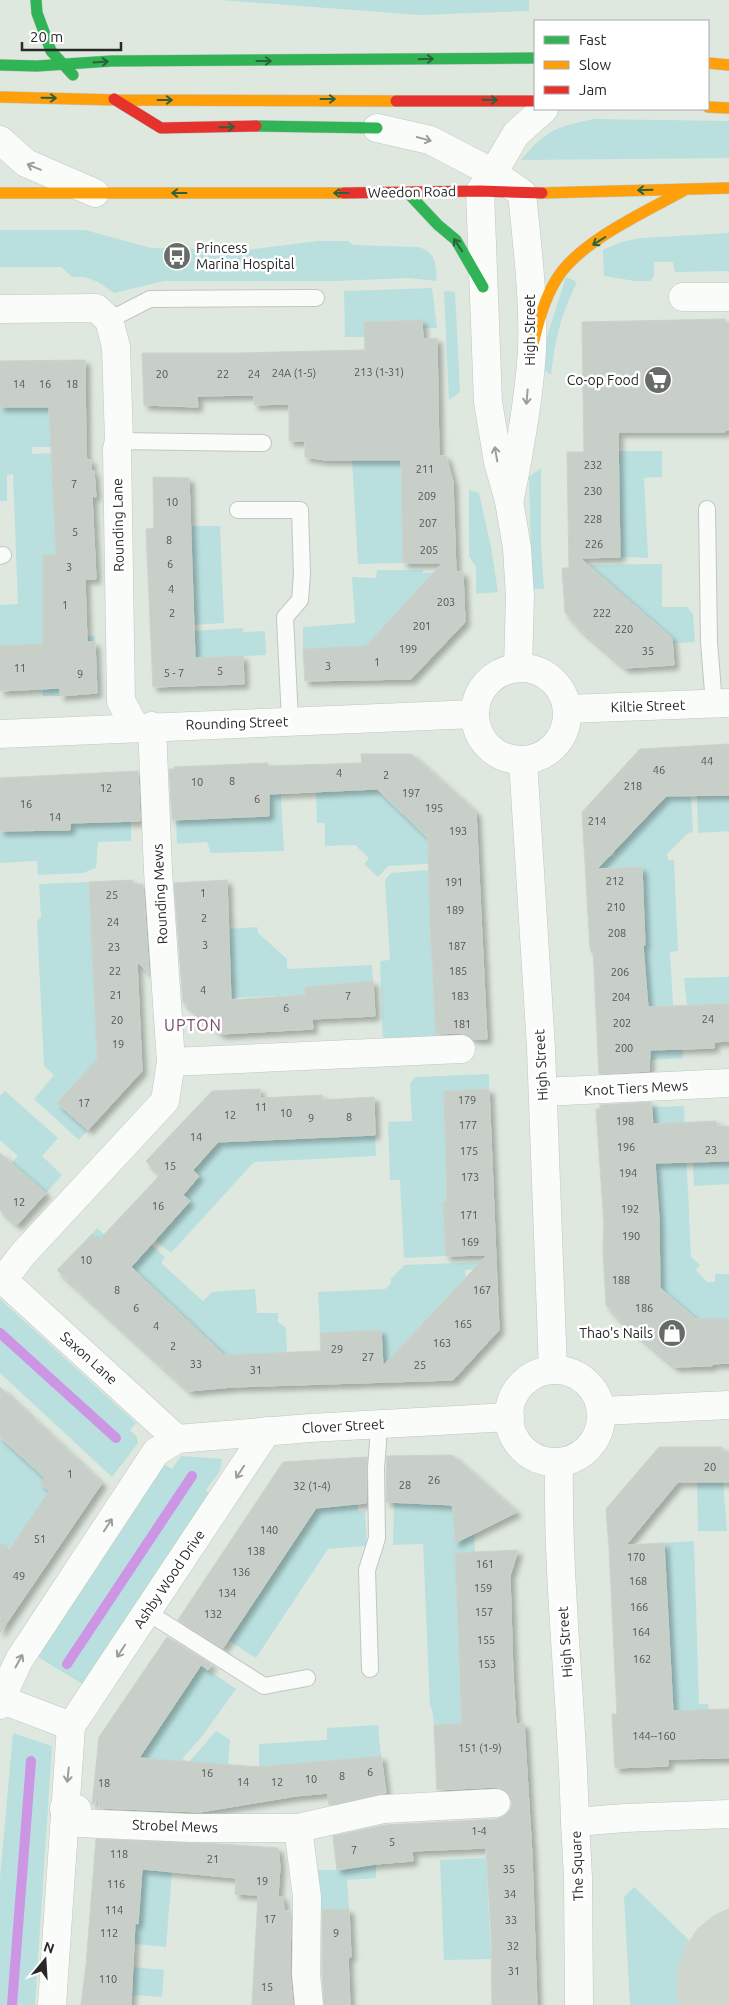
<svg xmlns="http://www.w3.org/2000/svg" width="729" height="2005" font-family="Ubuntu,sans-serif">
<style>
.green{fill:#b9e0df}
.plaza{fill:#ced6ce}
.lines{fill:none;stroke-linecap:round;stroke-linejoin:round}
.stream{stroke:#cc96e5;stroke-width:10}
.building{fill:#c8cec8;stroke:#cbd2cb;filter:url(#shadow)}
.lane-casing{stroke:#c3c5c3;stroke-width:18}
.street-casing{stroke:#c3c5c3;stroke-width:29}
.fast-casing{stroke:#c0c4c0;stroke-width:12}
.slow-casing{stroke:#c0c4c0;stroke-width:12}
.jam-casing{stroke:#c0c4c0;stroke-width:12}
.lane{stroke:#fafcfa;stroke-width:16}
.street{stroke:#fafcfa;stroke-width:28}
.fast{stroke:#30b455;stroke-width:11}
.slow{stroke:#ff9f0a;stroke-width:11}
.jam{stroke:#e5322d;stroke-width:11}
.oneway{stroke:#2c613b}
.oneway2{stroke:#9c9d9c}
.labels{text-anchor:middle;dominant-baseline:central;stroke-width:5;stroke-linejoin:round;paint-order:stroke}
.number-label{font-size:11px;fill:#535553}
.street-label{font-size:14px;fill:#292929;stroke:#fff}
.poi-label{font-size:14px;fill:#292929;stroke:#fff;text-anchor:end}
.quarter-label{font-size:16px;letter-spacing:1px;fill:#774c6c;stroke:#fff}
</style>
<defs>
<filter id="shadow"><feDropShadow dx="4.5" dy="4.5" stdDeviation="2.5" flood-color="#0004"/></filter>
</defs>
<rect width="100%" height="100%" fill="#dee8de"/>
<g class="green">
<path d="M221,0H529V11L420,15Z"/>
<path d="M594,119L729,121V158L521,160C546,130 556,127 594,119Z"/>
<path d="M0,230H85L151,248L247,250L318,241H348L353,245L418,247C437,252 435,264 437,281L409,278L335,281H164L114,293L98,282L85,277H72L61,267H0Z"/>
<path d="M729,233V271L675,272L673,262H654V276L650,281H635L604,276L603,250L621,242L641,238Z"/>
<path d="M566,277L577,282C561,314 555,340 551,375L538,365Z"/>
<path d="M432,288L437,328H423L422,320L365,322V337H345L344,291Z"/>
<path d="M444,291L455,292L460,392L449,400Z"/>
<path d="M0,407H85L86,447H32V454L51,453L56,555H43L44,638L95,636V642L79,643L59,666L60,696H43V689L34,690L31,645L0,646V605L18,604L13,474L7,475V501H0Z"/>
<path d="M618,451H662V477L644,478L648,558L620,557Z"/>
<path d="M401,457L403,563L358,564L352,460H383Z"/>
<path d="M541,468V546L544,589H532L529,477Z"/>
<path d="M469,490L479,493L491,547L498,592L476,594V567L469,556Z"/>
<path d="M191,526H220L224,623L194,625Z"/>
<path d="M662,564V607H687L693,614L695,642L672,643V638L592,602L589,565Z"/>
<path d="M377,570H423V573H434L376,651L303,649V627L355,623L352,577L376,578Z"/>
<path d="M243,628V632L265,631L266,655L183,659L152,633Z"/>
<path d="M690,778L693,832L688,833L667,854L668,860H674L678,951L670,952L675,1039H682L683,1058L651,1060L648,1034L594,961L590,948L645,945L642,867L587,869L585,858L614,856V838Z"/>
<path d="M269,782H280L284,851L211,853L207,842L177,844L176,820L202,819L201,797L221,818L269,816Z"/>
<path d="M398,787L443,863L388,866L378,877L364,864L369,858L355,845L325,846V823H317L316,792Z"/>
<path d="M729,795V831L698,833L697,796Z"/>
<path d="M69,803L110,822L131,821V841L98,842L96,868L83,873L38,875L37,861L0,863V831L70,830Z"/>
<path d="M429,870L430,928L437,1041L383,1043L380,961L390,960L385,880L391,873Z"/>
<path d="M89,882L97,1062L82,1076L57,1103L88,1130L79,1140L34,1099L54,1075L44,1066L37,921L41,917L39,884Z"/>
<path d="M257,927L258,933L287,959V969L372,965L373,981L306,987L305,995L231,998L228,929Z"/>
<path d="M729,977V1004L687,1006L684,978Z"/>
<path d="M489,1074V1089L444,1091L448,1192L493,1190L494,1201L443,1202L446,1256L404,1258L400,1180H390L388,1122L412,1121L410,1084L415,1077Z"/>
<path d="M5,1091L58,1138L42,1156L62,1175L46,1193L0,1176L18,1156L0,1140V1096Z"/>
<path d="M684,1106L691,1257L700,1265L696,1270L707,1282H715V1274H729V1319H727L729,1363L671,1298L652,1280L604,1261L603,1256L659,1253L657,1195L602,1197L601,1186L656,1184L652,1107Z"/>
<path d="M250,1125V1141L375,1135L376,1156L254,1162L171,1253L155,1240L189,1201L183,1195L193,1170L228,1131Z"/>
<path d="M729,1161V1184L694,1186L693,1162Z"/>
<path d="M97,1228L122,1251L138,1233L165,1257L161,1263L203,1301L212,1292L255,1289L257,1313H278V1322L286,1328L288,1386H282L281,1353L229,1355L230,1387L219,1389L218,1356L182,1316L144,1280L92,1234Z"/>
<path d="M484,1262L485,1268L465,1270L468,1311L449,1295L413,1334L430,1351L394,1354L395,1382H384L381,1330L320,1333L318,1292L385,1289L391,1283V1279L404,1265Z"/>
<path d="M0,1299L136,1423L130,1430L137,1437L138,1443L112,1477L0,1373Z"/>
<path d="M43,1426L57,1441L44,1455L55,1466L40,1483L50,1492L12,1545L7,1548L0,1558V1438L17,1453Z"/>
<path d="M181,1456L222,1459L220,1471L206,1490L211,1495L84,1685L35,1655L164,1464L172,1469Z"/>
<path d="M697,1482H723L727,1531H698Z"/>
<path d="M394,1502L448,1504L474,1533L475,1552L455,1553L460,1679L477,1724L434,1725L432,1708L430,1707L423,1544L393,1545Z"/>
<path d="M358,1504V1511H365L367,1546L328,1549L256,1658L228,1640L316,1508Z"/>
<path d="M694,1541L699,1704H708L709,1711L650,1717L664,1543Z"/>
<path d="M201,1665L236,1689L203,1735L182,1759L189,1762L216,1731L230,1740L228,1766L136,1761Z"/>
<path d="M378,1725L381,1756L259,1767V1744L327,1740V1728Z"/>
<path d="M13,1733L52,1746L35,2005H0V1878Z"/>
<path d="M144,1841L180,1844L179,1873L172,1872L166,1947L127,1943L130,1923L137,1924Z"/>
<path d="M486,1858L491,1959L444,1960L440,1860Z"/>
<path d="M376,1864V1878L347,1880L349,1909L320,1910L318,1870H337Z"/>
<path d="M634,1887L689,1940C678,1966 674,1977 679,2005H630L624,1897Z"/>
<path d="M133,1967L164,1970L162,1997L132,1995Z"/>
</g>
<path class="plaza" d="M729,1908V2005H679L676,1989L678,1967L685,1947L697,1929L714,1915Z"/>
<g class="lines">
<g class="stream">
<path d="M0,1333L116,1438"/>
<path d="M67,1664L192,1476"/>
<path d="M12,2005L31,1761"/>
</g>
</g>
<g class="building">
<path d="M725,319V322H729V430H725V432H618L620,557L580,558L672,638L674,665L625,668L580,629L565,612L562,568H569L567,452H584L582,322Z"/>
<path d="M422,320L423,339L437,338L439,456H446L453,482L456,572H463L465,622L411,679L305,681L303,649L366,646L442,563H403L401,460H325L305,457V441H289V404L254,405V395L197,396L198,407L144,405L142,353H238L365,350L364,322Z"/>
<path d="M85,360L86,454L87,460H91V471H94L96,497L92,496L96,579H85L87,642H95L97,693L60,696V688L0,691V646L43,644V555H56L49,407H0V361Z"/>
<path d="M153,477L189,478L195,658L243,656L244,684L153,687L146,529L154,528Z"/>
<path d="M729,744V795L666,796L597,869L642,867L645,945L643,946L648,1007L729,1004V1041L714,1042V1048L650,1050L649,1071L599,1074L593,948H590L582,812L640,749Z"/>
<path d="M361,754H411L476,812L487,1039H473L468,1035L460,1033L436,1034L430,924L428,838L377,789L269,794V816L172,820L169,769H174V767L268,763V766L362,763Z"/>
<path d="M138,771L140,821L70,823V830L0,831V778Z"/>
<path d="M133,880V885L143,884L149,973L137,962L142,1071L88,1130L57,1103L97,1059L89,882Z"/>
<path d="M227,880L231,1000L305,995V987L373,981L375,1016L312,1019L313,1029L221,1034L183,1002L174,883Z"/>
<path d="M260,1089V1098L322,1095V1100L374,1097L375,1135L218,1142L193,1170L199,1176L183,1195L190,1201L131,1267L224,1355L321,1351L320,1333L381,1330L383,1366L487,1255L446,1256L443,1202H447L444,1091L489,1089L499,1330L453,1380L232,1387L189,1391L57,1270L92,1234L99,1240L160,1175L146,1161L212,1091Z"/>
<path d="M651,1102L653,1124L716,1121L717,1126H729V1161L655,1163L659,1219L660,1288L696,1319H729V1363L712,1364V1366L675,1367L620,1320L606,1305L603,1249L604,1223L596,1109H600V1105Z"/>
<path d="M0,1153L46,1193L17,1225L0,1210Z"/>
<path d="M0,1387L102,1483L0,1633V1543L9,1550L49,1491L40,1483L45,1478L0,1437Z"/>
<path d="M659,1447H722V1452H729V1482H678L626,1545L664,1543L673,1711L729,1709V1758L668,1759V1766L615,1768L612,1714H617L609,1546L606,1509Z"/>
<path d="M452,1455L517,1512L455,1543L453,1505L386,1502L387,1456Z"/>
<path d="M367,1457L366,1503L316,1508L223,1648L178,1620L283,1462Z"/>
<path d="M518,1550L510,1576L513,1674L516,1724L524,1723L532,1855L537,2005H492L491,1934L486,1848L412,1851L413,1861L376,1864L337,1870L333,1836L385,1825L497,1819L504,1816L510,1810L512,1803L509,1795L503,1789L495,1787L437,1790L434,1725L462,1724L455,1553Z"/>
<path d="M167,1637L212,1665L208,1670L201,1665L139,1758L259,1767L381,1756L386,1793L329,1805L328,1793L296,1796L200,1812L99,1808V1798L92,1805L99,1737Z"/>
<path d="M96,1839L220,1844L278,1848L280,1867L278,1896L267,1895L283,1897L284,1911H291L290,1974L293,2005H252L258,1895L235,1894L236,1878L142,1869L138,1924L135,1923L131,2005H81L86,1965Z"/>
<path d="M349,1909L351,1957H348L350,2005H324L322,1973V1910Z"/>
</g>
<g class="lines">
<g class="lane-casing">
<g id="lane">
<path d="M109,320L150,299L316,298"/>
<path d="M119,441L263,443"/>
<path d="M707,509L709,642L714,704"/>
<path d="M238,510H300L302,574L300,600L285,617L290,721"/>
<path d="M0,556L3,555"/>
<path d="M147,1612L264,1686L307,1678"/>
<path d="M370,1669L367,1570L377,1538L376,1468L378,1443V1424"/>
</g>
</g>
<g class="street-casing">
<g id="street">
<path d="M377,128L430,140L493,173L522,193C527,245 534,298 532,350C529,400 520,449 510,498"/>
<path d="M0,140L26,163L95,193"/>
<path d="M683,297H729"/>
<path d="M0,309L96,308L109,320L116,347L119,441L117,449L121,701L135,727"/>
<path d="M518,667L520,597L517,548L509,501L498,462L488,402L480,191L493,173L516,134L544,109"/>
<circle cx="521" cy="714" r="46"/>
<path d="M567,709L729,703"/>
<path d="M152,726L158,871L171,1062L461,1049"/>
<path d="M0,734L475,714"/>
<path d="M523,760L541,1048L553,1370"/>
<path d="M543,1092L729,1083"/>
<path d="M0,1277L177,1439"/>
<path d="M3,1280L23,1254L165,1101L171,1062"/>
<circle cx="555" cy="1416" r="46"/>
<path d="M602,1411L729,1405"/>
<path d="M559,1462C557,1582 572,1701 575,1822"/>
<path d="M0,1699L71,1726"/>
<path d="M0,1705L1,1699L19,1660L156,1452L177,1439L310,1428L510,1417"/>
<path d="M64,1808L77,1809L78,1823L191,1828H298L383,1809L496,1803"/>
<path d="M298,1828L307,1897L306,1974L309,2005"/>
<path d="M52,2005L71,1726L267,1431"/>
<path d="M579,2005L578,1877L575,1822L625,1818L729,1814"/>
</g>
</g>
<g class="fast-casing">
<g id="fast">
<path d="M36,0L37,13L51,51L73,75"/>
<path d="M0,65L37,66L111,61L535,58"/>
<path d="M256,126L377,128"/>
<path d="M408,193L438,225L456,240L483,287"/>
</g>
</g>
<g class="slow-casing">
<g id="slow">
<path d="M708,63L729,65"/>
<path d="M0,97L116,100L396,101"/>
<path d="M708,107L729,108"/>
<path d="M0,193H344"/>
<path d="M542,193L729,188"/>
<path d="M532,348C538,325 543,301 556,280C578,242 645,212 683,191"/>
</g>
</g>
<g class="jam-casing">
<g id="jam">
<path d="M114,99L161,128L256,126"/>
<path d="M396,101H535"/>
<path d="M344,193L480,191L542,193"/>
</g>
</g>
<use href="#lane" class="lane"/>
<use href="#street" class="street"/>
<use href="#fast" class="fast"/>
<use href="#slow" class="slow"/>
<use href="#jam" class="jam"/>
</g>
<defs><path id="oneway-shaft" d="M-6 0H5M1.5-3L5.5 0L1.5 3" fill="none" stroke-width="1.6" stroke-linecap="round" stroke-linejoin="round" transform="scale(1.25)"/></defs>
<g class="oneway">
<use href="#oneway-shaft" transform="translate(426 59) rotate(-2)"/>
<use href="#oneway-shaft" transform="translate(264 61)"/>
<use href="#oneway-shaft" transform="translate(101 62) rotate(-4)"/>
<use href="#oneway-shaft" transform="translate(49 98) rotate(1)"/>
<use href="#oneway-shaft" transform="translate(328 99)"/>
<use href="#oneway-shaft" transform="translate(165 100)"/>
<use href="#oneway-shaft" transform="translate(490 100) rotate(1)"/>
<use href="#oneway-shaft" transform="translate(227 127) rotate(-1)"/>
<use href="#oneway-shaft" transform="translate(645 190) rotate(178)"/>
<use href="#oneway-shaft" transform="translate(179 193) rotate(-180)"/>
<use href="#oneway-shaft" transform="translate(341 193) rotate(-180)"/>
<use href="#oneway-shaft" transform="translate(599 241) rotate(148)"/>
<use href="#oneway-shaft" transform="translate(458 245) rotate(-124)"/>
</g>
<g class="oneway2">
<use href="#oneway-shaft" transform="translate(424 139) rotate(15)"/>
<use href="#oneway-shaft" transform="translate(34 167) rotate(-157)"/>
<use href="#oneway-shaft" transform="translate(527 397) rotate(95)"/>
<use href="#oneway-shaft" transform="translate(496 454) rotate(-100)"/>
<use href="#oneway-shaft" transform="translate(240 1472) rotate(123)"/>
<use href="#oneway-shaft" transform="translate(108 1525) rotate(-57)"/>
<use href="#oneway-shaft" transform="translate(121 1651) rotate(123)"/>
<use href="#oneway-shaft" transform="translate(19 1661) rotate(-61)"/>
<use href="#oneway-shaft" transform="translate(68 1775) rotate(96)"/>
</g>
<defs>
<g id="bus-disc" transform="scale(1.4375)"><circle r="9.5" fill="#686c68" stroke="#fff"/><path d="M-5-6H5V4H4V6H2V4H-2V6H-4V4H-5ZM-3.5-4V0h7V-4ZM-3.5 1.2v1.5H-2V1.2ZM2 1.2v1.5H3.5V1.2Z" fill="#fff"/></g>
<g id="supermarket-disc" transform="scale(1.4375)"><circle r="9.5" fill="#686c68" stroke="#fff"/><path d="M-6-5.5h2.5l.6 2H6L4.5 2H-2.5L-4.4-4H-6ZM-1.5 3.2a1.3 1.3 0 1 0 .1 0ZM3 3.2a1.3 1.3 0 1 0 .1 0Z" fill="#fff"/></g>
<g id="shop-disc" transform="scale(1.4375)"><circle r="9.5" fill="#686c68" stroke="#fff"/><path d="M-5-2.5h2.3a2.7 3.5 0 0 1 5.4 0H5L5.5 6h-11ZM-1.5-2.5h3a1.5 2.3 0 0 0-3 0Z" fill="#fff"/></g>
</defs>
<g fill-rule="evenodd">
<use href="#bus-disc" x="177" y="256"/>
<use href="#supermarket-disc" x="658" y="380"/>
<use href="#shop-disc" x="672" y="1333"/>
</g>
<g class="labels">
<g class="number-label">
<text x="379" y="372">213 (1-31)</text>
<text x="294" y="373">24A (1-5)</text>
<text x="162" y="374">20</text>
<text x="223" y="374">22</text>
<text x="254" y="374">24</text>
<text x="19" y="384">14</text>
<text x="45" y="384">16</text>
<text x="72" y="384">18</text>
<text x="593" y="465">232</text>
<text x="425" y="469">211</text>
<text x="74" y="484">7</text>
<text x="593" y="491">230</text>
<text x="427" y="496">209</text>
<text x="172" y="502">10</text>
<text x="593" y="519">228</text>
<text x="428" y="523">207</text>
<text x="75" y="532">5</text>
<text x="169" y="540">8</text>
<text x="594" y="544">226</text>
<text x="429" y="550">205</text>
<text x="170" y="564">6</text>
<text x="69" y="567">3</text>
<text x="171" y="589">4</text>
<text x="446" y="602">203</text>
<text x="65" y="605">1</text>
<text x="172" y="613">2</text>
<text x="602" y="613">222</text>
<text x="422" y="626">201</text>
<text x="624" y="629">220</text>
<text x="408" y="649">199</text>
<text x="648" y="651">35</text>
<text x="377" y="662">1</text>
<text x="328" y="666">3</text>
<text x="20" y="668">11</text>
<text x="220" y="671">5</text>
<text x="174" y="673">5 - 7</text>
<text x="80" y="674">9</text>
<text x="707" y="761">44</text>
<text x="659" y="770">46</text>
<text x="339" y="773">4</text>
<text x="386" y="775">2</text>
<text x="232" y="781">8</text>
<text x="197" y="782">10</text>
<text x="633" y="786">218</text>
<text x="106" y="788">12</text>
<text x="411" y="793">197</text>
<text x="257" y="799">6</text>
<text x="26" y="804">16</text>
<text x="434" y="808">195</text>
<text x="55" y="817">14</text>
<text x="597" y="821">214</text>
<text x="458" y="831">193</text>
<text x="615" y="881">212</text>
<text x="454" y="882">191</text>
<text x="203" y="893">1</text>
<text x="112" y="895">25</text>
<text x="616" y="907">210</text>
<text x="455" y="910">189</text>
<text x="204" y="918">2</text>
<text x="113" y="922">24</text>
<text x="617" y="933">208</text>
<text x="205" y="945">3</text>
<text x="457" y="946">187</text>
<text x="114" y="947">23</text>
<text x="115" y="971">22</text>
<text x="458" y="971">185</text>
<text x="620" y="972">206</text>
<text x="203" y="990">4</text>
<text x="116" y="995">21</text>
<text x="348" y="996">7</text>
<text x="460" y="996">183</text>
<text x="621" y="997">204</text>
<text x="286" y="1008">6</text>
<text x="708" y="1019">24</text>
<text x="117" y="1020">20</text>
<text x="622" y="1023">202</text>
<text x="462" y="1024">181</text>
<text x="118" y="1044">19</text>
<text x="624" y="1048">200</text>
<text x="467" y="1100">179</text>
<text x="84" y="1103">17</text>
<text x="261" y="1107">11</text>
<text x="286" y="1113">10</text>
<text x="230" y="1115">12</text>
<text x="349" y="1117">8</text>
<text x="311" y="1118">9</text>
<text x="625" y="1121">198</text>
<text x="468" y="1125">177</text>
<text x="196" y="1137">14</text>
<text x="626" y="1147">196</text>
<text x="711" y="1150">23</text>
<text x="469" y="1151">175</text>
<text x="170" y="1166">15</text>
<text x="628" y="1173">194</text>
<text x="470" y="1177">173</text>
<text x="19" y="1202">12</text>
<text x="158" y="1206">16</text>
<text x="630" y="1209">192</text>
<text x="469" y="1215">171</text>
<text x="631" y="1236">190</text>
<text x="470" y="1242">169</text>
<text x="86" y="1260">10</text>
<text x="621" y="1280">188</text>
<text x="117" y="1290">8</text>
<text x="482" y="1290">167</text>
<text x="136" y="1308">6</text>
<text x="644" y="1308">186</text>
<text x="463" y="1324">165</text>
<text x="156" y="1326">4</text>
<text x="442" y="1343">163</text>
<text x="173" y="1346">2</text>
<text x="337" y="1349">29</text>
<text x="368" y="1357">27</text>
<text x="196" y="1364">33</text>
<text x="420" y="1365">25</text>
<text x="256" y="1370">31</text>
<text x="710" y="1467">20</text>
<text x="70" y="1474">1</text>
<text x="434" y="1480">26</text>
<text x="405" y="1485">28</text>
<text x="312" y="1486">32 (1-4)</text>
<text x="269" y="1530">140</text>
<text x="40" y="1539">51</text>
<text x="256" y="1551">138</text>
<text x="636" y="1557">170</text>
<text x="485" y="1564">161</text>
<text x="241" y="1572">136</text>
<text x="19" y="1576">49</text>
<text x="638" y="1581">168</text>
<text x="483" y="1588">159</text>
<text x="227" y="1593">134</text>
<text x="639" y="1607">166</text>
<text x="484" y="1612">157</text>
<text x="213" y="1614">132</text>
<text x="641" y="1632">164</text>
<text x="486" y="1640">155</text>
<text x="642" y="1659">162</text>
<text x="487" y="1664">153</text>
<text x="654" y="1736">144--160</text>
<text x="480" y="1748">151 (1-9)</text>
<text x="370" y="1772">6</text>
<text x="207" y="1773">16</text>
<text x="342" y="1776">8</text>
<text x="311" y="1779">10</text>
<text x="243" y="1782">14</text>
<text x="277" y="1782">12</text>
<text x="104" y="1783">18</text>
<text x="479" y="1831">1-4</text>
<text x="392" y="1842">5</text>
<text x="354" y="1850">7</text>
<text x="119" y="1854">118</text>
<text x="213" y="1859">21</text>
<text x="509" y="1869">35</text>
<text x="262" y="1881">19</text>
<text x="116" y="1884">116</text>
<text x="510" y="1894">34</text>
<text x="114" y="1910">114</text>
<text x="270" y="1919">17</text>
<text x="511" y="1920">33</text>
<text x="109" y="1933">112</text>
<text x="336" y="1933">9</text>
<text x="513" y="1946">32</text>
<text x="514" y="1971">31</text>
<text x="108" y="1979">110</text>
<text x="267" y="1987">15</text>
</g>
<g class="street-label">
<text transform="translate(412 192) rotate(-1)">Weedon Road</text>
<text transform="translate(530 330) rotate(-90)">High Street</text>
<text transform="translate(118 525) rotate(-91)">Rounding Lane</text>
<text transform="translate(648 706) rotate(-2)">Kiltie Street</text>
<text transform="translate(237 723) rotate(-2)">Rounding Street</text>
<text transform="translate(160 894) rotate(-93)">Rounding Mews</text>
<text transform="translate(541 1065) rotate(-93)">High Street</text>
<text transform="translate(636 1088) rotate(-3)">Knot Tiers Mews</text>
<text transform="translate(89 1358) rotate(42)">Saxon Lane</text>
<text transform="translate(343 1426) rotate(-3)">Clover Street</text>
<text transform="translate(169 1579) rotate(-56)">Ashby Wood Drive</text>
<text transform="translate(565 1642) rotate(-94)">High Street</text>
<text transform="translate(175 1826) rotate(2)">Strobel Mews</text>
<text transform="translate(577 1866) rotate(-92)">The Square</text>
</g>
<g class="poi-label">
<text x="196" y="248" text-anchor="start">Princess<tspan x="196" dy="16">Marina Hospital</tspan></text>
<text x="639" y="380">Co-op Food</text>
<text x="653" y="1333">Thao's Nails</text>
</g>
<g class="quarter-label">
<text x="193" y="1025">UPTON</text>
</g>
</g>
<rect x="534" y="20" width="175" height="90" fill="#ffffff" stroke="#a9a9a9"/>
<rect x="544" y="36" width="25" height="8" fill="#30b455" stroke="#a9a9a9"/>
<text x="579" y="45" font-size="15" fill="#292929">Fast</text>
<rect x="544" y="61" width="25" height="8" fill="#ff9f0a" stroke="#a9a9a9"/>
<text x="579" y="70" font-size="15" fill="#292929">Slow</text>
<rect x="544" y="86" width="25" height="8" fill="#e5322d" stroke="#a9a9a9"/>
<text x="579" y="95" font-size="15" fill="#292929">Jam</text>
<g transform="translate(45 1960) rotate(18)" stroke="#ffffff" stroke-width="4" paint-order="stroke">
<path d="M0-4L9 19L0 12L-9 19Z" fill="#292929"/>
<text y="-8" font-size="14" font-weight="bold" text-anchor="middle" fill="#292929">N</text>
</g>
<path d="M22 42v8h99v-8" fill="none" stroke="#292929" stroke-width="2.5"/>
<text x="30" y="42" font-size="15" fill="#292929" stroke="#ffffff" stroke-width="4" paint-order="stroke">20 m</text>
</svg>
